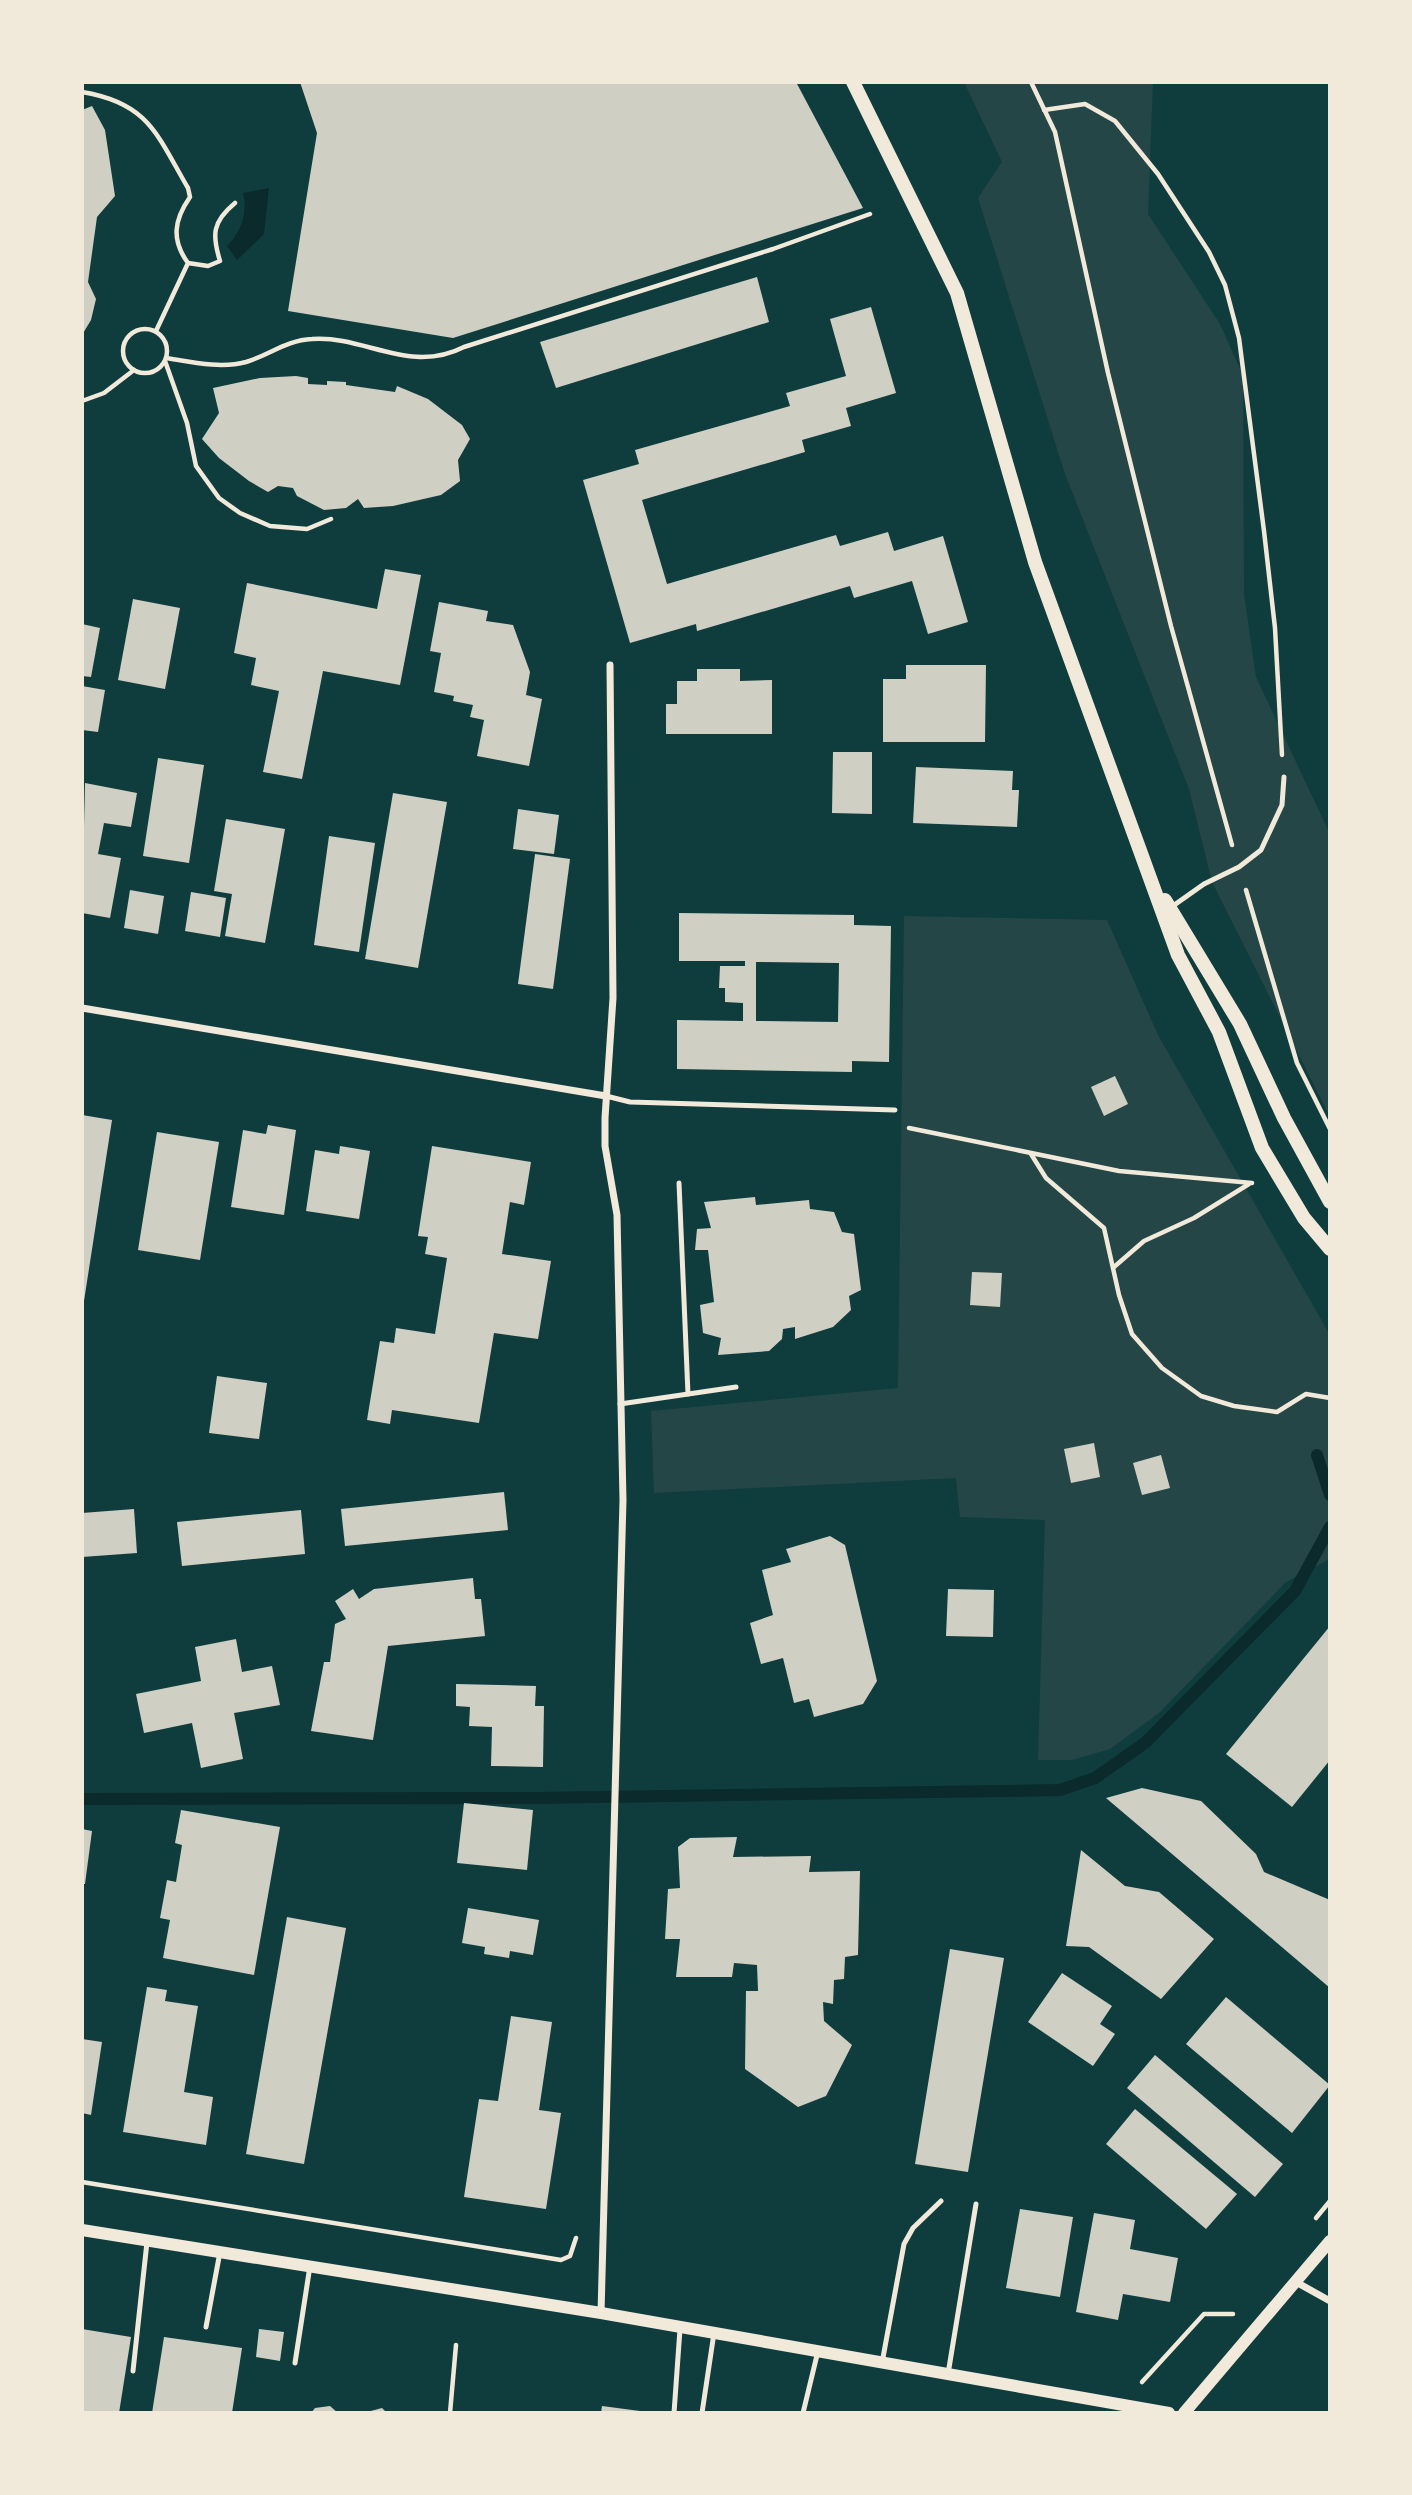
<svg xmlns="http://www.w3.org/2000/svg" width="1412" height="2495" font-family="'Fira Sans Condensed',sans-serif">
<style>
.green{fill:#244646}
.water{fill:#0a2a2b}
.lines{fill:none;stroke-linecap:round;stroke-linejoin:round}
.stream{stroke:#0a2a2b;stroke-width:12}
.building{fill:#cfcfc3;fill-rule:evenodd}
.path{stroke:#f1e9da;stroke-width:4.5}
.service{stroke:#f1e9da;stroke-width:5}
.minor{stroke:#f1e9da;stroke-width:7}
.tertiary{stroke:#f1e9da;stroke-width:12}
.secondary{stroke:#f1e9da;stroke-width:14}
</style>
<rect width="100%" height="100%" fill="#0f3d3e"/>
<g class="green">
<path d="M964,82H1153L1148,214L1220,324L1243,376L1244,594L1256,677L1330,834V1117L1212,882L1189,789L1065,474L978,198L1002,162Z"/>
<path d="M904,916L1107,920L1158,1035L1330,1335V1559L1286,1582L1159,1713L1110,1749L1072,1760H1038L1045,1520L960,1517L956,1478L654,1493L651,1411L898,1388Z"/>
</g>
<path class="water" d="M269,188L264,234L237,260L227,246C241,232 248,213 243,193Z"/>
<g class="lines">
<g class="stream">
<path d="M1317,1455L1330,1495"/>
<path d="M82,1799L535,1798L1060,1790L1095,1778L1145,1743L1295,1591L1330,1527"/>
</g>
</g>
<g class="building">
<path d="M300,82H796L863,208L453,338L288,311L317,133Z"/>
<path d="M92,106L105,130L115,196L97,217L88,282L96,299L91,320L82,335V110Z"/>
<path d="M757,277L769,322L556,388L540,342Z"/>
<path d="M871,307L896,393L846,408L851,426L802,440L805,452L642,500L667,584L836,535L840,546L888,532L894,551L943,536L968,622L928,634L912,581L854,598L850,586L697,631L696,624L630,643L583,480L639,464L635,450L790,406L786,393L846,376L830,319Z"/>
<path d="M296,376L308,378V384L327,385V381L346,382V385L395,392L397,386L428,399L462,425L470,439L458,460L460,481L441,495L393,506L364,508L358,499L346,508L324,510L297,496L293,488L278,486L268,492L249,481L219,458L202,439L219,413L213,388L260,378Z"/>
<path d="M385,569L421,575L400,685L323,671L302,779L263,772L279,691L251,685L256,658L234,653L247,583L377,609Z"/>
<path d="M133,599L180,608L165,689L118,680Z"/>
<path d="M439,602L488,611L486,621L513,625L530,672L526,695L542,699L529,766L477,756L484,720L470,717L473,705L453,701L454,696L434,692L441,653L430,651Z"/>
<path d="M82,624L100,628L91,677L82,676Z"/>
<path d="M906,665H986L985,742H883V679H906Z"/>
<path d="M697,669H740V681L772,680V734H666V704H677V681H697Z"/>
<path d="M82,686L105,690L98,732L82,730Z"/>
<path d="M833,752H872V814L832,813Z"/>
<path d="M158,758L204,765L189,863L143,856Z"/>
<path d="M916,767L1013,771L1012,790H1019L1017,827L913,823Z"/>
<path d="M85,783L137,793L131,827L104,823L98,854L121,858L110,918L82,913Z"/>
<path d="M393,793L447,802L418,968L365,959Z"/>
<path d="M518,809L559,815L554,854L513,849Z"/>
<path d="M226,819L285,829L265,943L225,936L232,894L214,891Z"/>
<path d="M329,836L375,843L359,952L314,945Z"/>
<path d="M535,854L570,859L553,989L518,984Z"/>
<path d="M130,890L164,896L158,934L124,928Z"/>
<path d="M191,892L226,898L220,937L185,931Z"/>
<path d="M679,913L854,915V925L891,926L889,1062L852,1061V1072L677,1069V1020L743,1021V1003L725,1002V988H719L720,966H745V961H679ZM756,962L839,963L838,1022L756,1021Z"/>
<path d="M1115,1076L1128,1104L1104,1116L1091,1087Z"/>
<path d="M82,1115L112,1120L84,1301H82Z"/>
<path d="M268,1125L296,1130L284,1215L231,1207L243,1130L266,1134Z"/>
<path d="M157,1132L219,1142L200,1260L138,1250Z"/>
<path d="M340,1146L370,1151L359,1219L306,1211L315,1150L339,1154Z"/>
<path d="M432,1146L531,1162L524,1205L510,1202L502,1254L551,1261L538,1339L494,1333L479,1423L392,1410L390,1424L367,1420L380,1341L394,1343L396,1328L435,1334L447,1258L425,1254L428,1237L418,1236Z"/>
<path d="M755,1197L756,1205L809,1200L810,1209L834,1212L842,1232L854,1234L861,1290L849,1296L851,1310L833,1327L795,1339V1327L783,1329L782,1339L769,1351L718,1355L721,1338L703,1333L700,1305L714,1302L708,1250H695L697,1229L711,1228L704,1202Z"/>
<path d="M972,1272L1002,1273L1000,1307L970,1305Z"/>
<path d="M217,1376L267,1383L259,1439L209,1433Z"/>
<path d="M1094,1443L1100,1477L1071,1483L1064,1449Z"/>
<path d="M1161,1455L1170,1488L1142,1495L1133,1463Z"/>
<path d="M504,1492L508,1530L345,1546L341,1509Z"/>
<path d="M134,1509L137,1553L82,1557V1513Z"/>
<path d="M301,1510L305,1554L182,1566L177,1522Z"/>
<path d="M830,1536L845,1545L877,1681L863,1704L814,1717L809,1699L794,1703L783,1658L761,1664L750,1623L773,1615L762,1570L791,1562L786,1549Z"/>
<path d="M473,1578L475,1599H481L485,1636L388,1646L373,1740L311,1731L324,1662H330L335,1624L346,1619L335,1601L353,1589L359,1599L374,1589Z"/>
<path d="M948,1589L994,1590L993,1637L946,1636Z"/>
<path d="M1330,1626V1760L1292,1807L1226,1754Z"/>
<path d="M236,1639L242,1672L272,1666L280,1705L234,1713L243,1759L201,1768L192,1723L144,1733L136,1694L201,1681L195,1647Z"/>
<path d="M456,1684L536,1686L535,1706H544L543,1767L491,1766L492,1727L469,1726L470,1707L456,1706Z"/>
<path d="M1142,1788L1201,1801L1256,1854L1264,1872L1330,1900V1988L1106,1798Z"/>
<path d="M464,1803L533,1810L527,1870L457,1863Z"/>
<path d="M181,1810L280,1827L254,1975L163,1958L170,1920L160,1918L167,1880L176,1882L182,1845L175,1843Z"/>
<path d="M82,1829L92,1831L85,1884H82Z"/>
<path d="M737,1837L733,1857L811,1856L809,1872L860,1871L858,1955L845,1957L844,1979L834,1980L833,2004L823,2002L824,2021L852,2045L826,2096L798,2107L745,2069L746,1991H758L757,1965L734,1963L732,1977H676L680,1939H665L668,1889L680,1888L678,1847L690,1838Z"/>
<path d="M1081,1850L1125,1886L1159,1892L1214,1939L1161,1999L1089,1947L1066,1946Z"/>
<path d="M468,1908L539,1920L533,1955L510,1951L509,1958L484,1954L485,1947L462,1943Z"/>
<path d="M287,1917L346,1928L304,2164L246,2154Z"/>
<path d="M950,1949L1004,1958L968,2172L915,2164Z"/>
<path d="M1062,1973L1112,2006L1100,2024L1115,2034L1093,2066L1028,2022Z"/>
<path d="M147,1987L167,1990L165,2001L198,2006L184,2092L213,2097L206,2145L123,2132Z"/>
<path d="M1226,1997L1330,2085L1292,2133L1186,2044Z"/>
<path d="M511,2016L552,2022L539,2110L561,2113L546,2209L464,2197L479,2099L498,2101Z"/>
<path d="M82,2039L102,2042L91,2115L82,2113Z"/>
<path d="M1155,2055L1283,2164L1255,2197L1127,2088Z"/>
<path d="M1135,2109L1237,2194L1206,2229L1106,2144Z"/>
<path d="M1020,2209L1073,2217L1060,2297L1006,2288Z"/>
<path d="M1094,2213L1135,2220L1130,2249L1178,2258L1170,2302L1123,2294L1118,2320L1076,2312Z"/>
<path d="M82,2329L131,2337L119,2413H82Z"/>
<path d="M259,2329L284,2332L280,2361L256,2357Z"/>
<path d="M164,2337L242,2348L232,2413H152Z"/>
<path d="M330,2406L338,2413H311L315,2408Z"/>
<path d="M602,2406L640,2411V2413H601Z"/>
<path d="M382,2408L387,2413H367V2412Z"/>
</g>
<g class="lines">
<g class="path">
<path d="M1031,82L1055,132L1108,373L1171,626L1232,845"/>
<path d="M82,92C149,103 157,135 188,188L190,197C174,220 171,240 188,263L156,331"/>
<path d="M1044,110L1085,104L1115,121L1158,174L1209,252L1225,285L1239,338L1264,531L1275,628L1282,755"/>
<path d="M188,263L208,266L220,261C212,235 212,222 235,203"/>
<circle cx="145" cy="351" r="22"/>
<path d="M166,358C191,362 221,369 246,362C269,355 287,340 312,339C365,335 409,375 464,347L773,249L870,214"/>
<path d="M165,361L187,423L196,466L219,498L240,513L270,526L307,529L331,519"/>
<path d="M82,401L104,393L134,370"/>
<path d="M1246,890L1297,1063L1330,1129"/>
<path d="M909,1128L1119,1171L1252,1183"/>
<path d="M1031,1154L1046,1178L1104,1228L1119,1295L1132,1334L1162,1368L1201,1396L1234,1406L1277,1412L1306,1394L1330,1398"/>
<path d="M1114,1267L1144,1241L1194,1218L1249,1184"/>
<path d="M82,2182L561,2260L570,2256L576,2238"/>
<path d="M1316,2218L1330,2201"/>
<path d="M1142,2382L1204,2314H1233"/>
<path d="M450,2413L456,2345"/>
</g>
<g class="service">
<path d="M1170,908L1204,884L1239,867L1261,850L1282,805L1284,777"/>
<path d="M606,1096L630,1102L895,1110"/>
<path d="M679,1183L688,1394"/>
<path d="M620,1404L736,1387"/>
<path d="M206,2327L220,2252"/>
<path d="M295,2363L310,2266"/>
<path d="M882,2363L904,2244L913,2228L941,2201"/>
<path d="M133,2371L147,2242"/>
<path d="M948,2374L976,2204"/>
<path d="M674,2413L680,2329"/>
<path d="M702,2413L714,2333"/>
<path d="M803,2413L818,2351"/>
</g>
<g class="minor">
<path d="M82,1008L606,1096"/>
<path d="M1296,2282L1330,2301"/>
<path d="M601,2313L623,1500L617,1215L605,1146V1118L613,998L610,665"/>
</g>
<g class="tertiary">
<path d="M82,2230L601,2313L1169,2413"/>
<path d="M1184,2413L1330,2241"/>
</g>
<g class="secondary">
<path d="M853,82L957,293L1035,562L1178,955L1219,1032L1262,1148L1304,1218L1330,1249"/>
<path d="M1165,900L1240,1024L1284,1118L1330,1202"/>
</g>
</g>
<rect width="1412" height="2495" fill="none" stroke="#f1e9da" stroke-width="168"/>
</svg>
